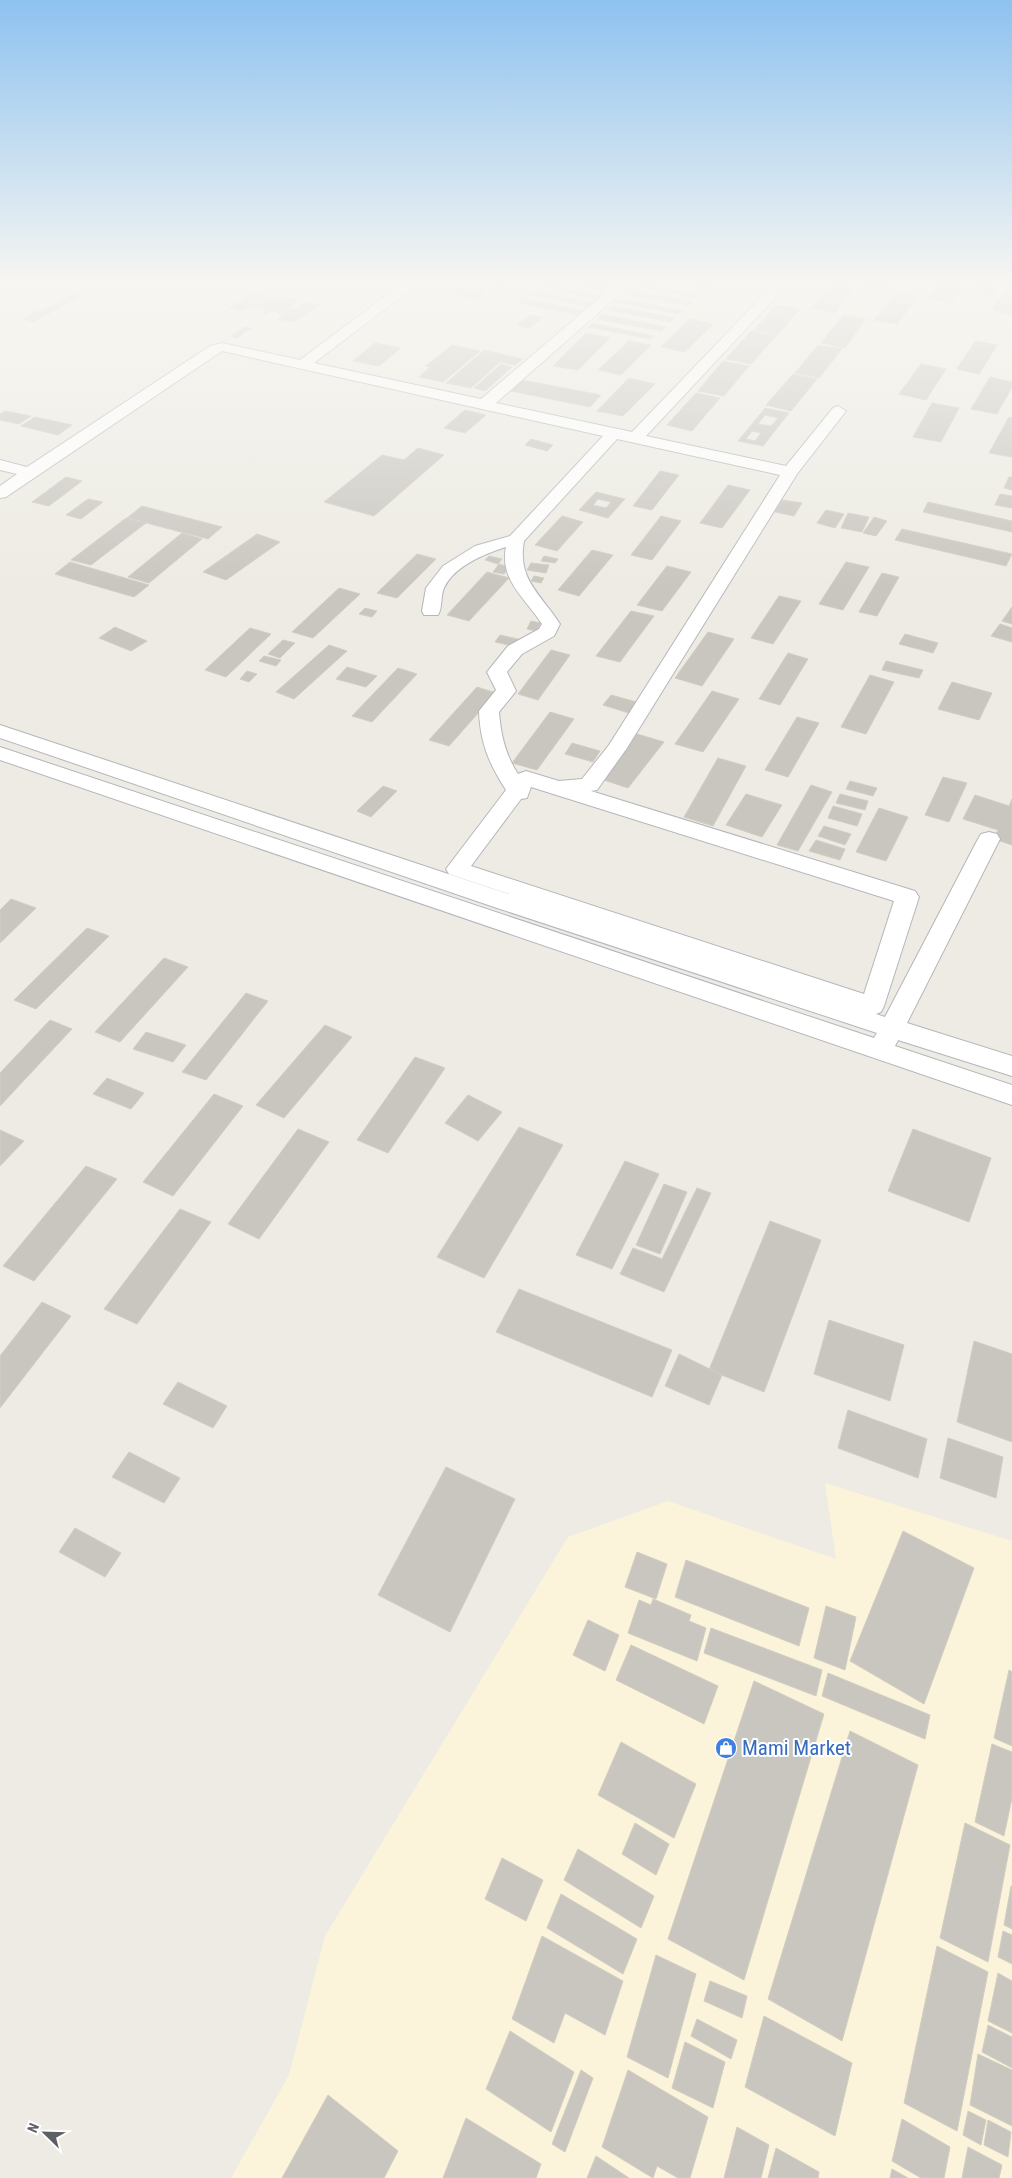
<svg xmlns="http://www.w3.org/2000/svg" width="1012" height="2178" font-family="'Roboto Condensed',sans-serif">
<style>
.commercial{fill:#fbf4da}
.building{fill:#c9c6c0;stroke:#d1cdc2;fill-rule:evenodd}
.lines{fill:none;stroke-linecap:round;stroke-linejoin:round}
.minor-casing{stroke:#b4b6ba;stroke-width:2}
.minor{fill:#fff;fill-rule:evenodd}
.labels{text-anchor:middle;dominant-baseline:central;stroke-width:4;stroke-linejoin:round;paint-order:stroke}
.near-shop-label{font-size:21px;fill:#366cbe;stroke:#fff;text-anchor:start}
</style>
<rect width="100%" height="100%" fill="#edebe3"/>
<path class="commercial" d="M825,1483L1012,1541V2178H231L289,2075L325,1936L568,1537L668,1501L836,1559Z"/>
<g class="building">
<path d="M496,283L506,284L504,286L512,287L508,291L490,288Z"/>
<path d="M543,283L602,295L598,299L537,287Z"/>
<path d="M563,283H591L612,287L607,292Z"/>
<path d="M638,283H641L701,295L697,298L635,287Z"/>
<path d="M688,283H716L710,289L686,285Z"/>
<path d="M831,283L855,286L835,313L811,308Z"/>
<path d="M868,283H894L887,292L865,288Z"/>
<path d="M939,283H965L951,303L927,299Z"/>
<path d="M977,283H985L998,285L992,296L971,292Z"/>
<path d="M1009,283L1012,284V314L992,310Z"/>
<path d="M455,287L486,293L476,300L466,298L469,296L448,292Z"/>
<path d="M533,290L594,303L590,307L528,294Z"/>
<path d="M629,290L693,302L689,306L625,294Z"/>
<path d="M256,291L269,294L264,296L276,299L281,296L299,300L287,308L294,309L306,302L320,305L294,322L277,319L284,314L271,311L266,314L262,313L267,310L250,306L243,311L229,308Z"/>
<path d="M72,293L82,295L65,305L55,303Z"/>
<path d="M895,293L918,297L897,324L874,320Z"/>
<path d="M524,298L584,311L578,315L518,303Z"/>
<path d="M621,299L682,311L679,314L617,302Z"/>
<path d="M54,304L63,306L51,313L42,311Z"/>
<path d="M776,305L800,309L778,335L754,330Z"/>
<path d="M612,306L675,318L671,322L608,310Z"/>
<path d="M37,311L49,313L34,322L22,319Z"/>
<path d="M602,314L666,327L661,331L597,319Z"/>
<path d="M530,315L543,317L530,328L517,325Z"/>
<path d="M843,315L866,319L845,348L821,343Z"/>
<path d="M690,319L713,324L685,352L661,347Z"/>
<path d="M592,323L654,336L650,339L588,327Z"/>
<path d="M245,327L251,328L237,338L231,336Z"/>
<path d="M751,331L776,336L751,364L726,359Z"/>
<path d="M586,333L610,338L578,370L553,366Z"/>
<path d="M629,341L651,345L621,375L598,370Z"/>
<path d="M975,341L997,345L979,374L957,369Z"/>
<path d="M375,343L401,348L379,366L353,361Z"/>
<path d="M452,345L480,351L443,382L419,377L430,367L426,366Z"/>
<path d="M818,345L842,349L819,378L795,373Z"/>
<path d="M484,350L523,359L515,365L500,362L471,388L446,383Z"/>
<path d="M723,361L749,366L724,396L698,391Z"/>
<path d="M501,364L512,367L485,391L474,388Z"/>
<path d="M921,364L946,369L926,400L899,394Z"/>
<path d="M793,374L817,379L791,411L766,405Z"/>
<path d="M990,377L1012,382V387L997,414L971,409Z"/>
<path d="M629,378L655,384L623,416L597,411Z"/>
<path d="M522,380L601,395L590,407L511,391Z"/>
<path d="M696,393L720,398L692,431L667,425Z"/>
<path d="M932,403L959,408L941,442L913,437Z"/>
<path d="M765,408L789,413L763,446L738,441ZM765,415L778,418L771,426L758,424ZM752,431L761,433L755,441L746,439Z"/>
<path d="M465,410L486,415L465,433L444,428Z"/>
<path d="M5,411L31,416L19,424L0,420V414Z"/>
<path d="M35,417L72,425L58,435L21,426Z"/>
<path d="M1009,417L1012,418V457L989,453Z"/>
<path d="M531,439L553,445L547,451L525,445Z"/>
<path d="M418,448L444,455L374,516L324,502L382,455L404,460Z"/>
<path d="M660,471L679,475L652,510L633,506Z"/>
<path d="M66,477L82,481L49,506L32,502Z"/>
<path d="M1009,477H1012V490L1004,488Z"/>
<path d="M728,485L750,490L722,528L700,523Z"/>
<path d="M596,492L625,499L608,518L579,510ZM598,499L611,502L606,508L593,505Z"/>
<path d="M1000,494L1012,496V508L995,505Z"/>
<path d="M88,499L103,502L81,519L66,515Z"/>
<path d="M782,500L802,503L794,516L775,512Z"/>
<path d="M928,502L1012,521V532L923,512Z"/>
<path d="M142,506L222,527L208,539L127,518Z"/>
<path d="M826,510L844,514L835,528L817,523Z"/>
<path d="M848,513L869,517L862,532L841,528Z"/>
<path d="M562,516L583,522L557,551L535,545Z"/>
<path d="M661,516L681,521L652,560L631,555Z"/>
<path d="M874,517L887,521L876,536L863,533Z"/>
<path d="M126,518L146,523L91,565L71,560Z"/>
<path d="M902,529L1012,554L1006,566L895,540Z"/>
<path d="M182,533L202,539L149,583L128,577Z"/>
<path d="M257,534L280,542L226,580L203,572Z"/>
<path d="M592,550L613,555L579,596L558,590Z"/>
<path d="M417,554L436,559L397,598L377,593Z"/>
<path d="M489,556L502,559L498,564L485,560Z"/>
<path d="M544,556L558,559L555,563L541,561Z"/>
<path d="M70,562L149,585L134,597L55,574Z"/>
<path d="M846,562L869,567L843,610L819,604Z"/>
<path d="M531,563L549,565L546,573L527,570Z"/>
<path d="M499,564L509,567L504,574L493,572Z"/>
<path d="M667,566L691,572L662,611L637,605Z"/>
<path d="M487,572L509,578L469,621L447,615Z"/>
<path d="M882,573L899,577L877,616L859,612Z"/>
<path d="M534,576L544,578L541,583L531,581Z"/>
<path d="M339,588L360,594L313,638L292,632Z"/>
<path d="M779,596L801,601L773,644L751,638Z"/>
<path d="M1012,607V624L1002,621Z"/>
<path d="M365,608L377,611L372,617L359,614Z"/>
<path d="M631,611L654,616L620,662L596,656Z"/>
<path d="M531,621L541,623L536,631L527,629Z"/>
<path d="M1000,624L1012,628V642L991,636Z"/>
<path d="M115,627L147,641L131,651L99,638Z"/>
<path d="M250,628L271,634L226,677L205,670Z"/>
<path d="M708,632L734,639L702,686L675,678Z"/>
<path d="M905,634L938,643L933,653L899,644Z"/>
<path d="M500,635L522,640L517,647L495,642Z"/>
<path d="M283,640L295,643L280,658L268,654Z"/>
<path d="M329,645L347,651L294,699L276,692Z"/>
<path d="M551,650L570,655L538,700L518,694Z"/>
<path d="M788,653L808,659L780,705L759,699Z"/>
<path d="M264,656L281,660L276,666L259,661Z"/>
<path d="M886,661L923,670L919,678L882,670Z"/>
<path d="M347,667L377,676L366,687L336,679Z"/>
<path d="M398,668L417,674L372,722L352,716Z"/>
<path d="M247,671L257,674L249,682L240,679Z"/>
<path d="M870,675L894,682L866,734L841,727Z"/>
<path d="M952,682L992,693L979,720L938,709Z"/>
<path d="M477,687L496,693L449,746L429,740Z"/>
<path d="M712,691L739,699L703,752L675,744Z"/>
<path d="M611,695L640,703L632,714L603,705Z"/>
<path d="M550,712L574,719L537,770L512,763Z"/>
<path d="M797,717L819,723L788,777L765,770Z"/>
<path d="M637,734L664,742L628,788L601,779Z"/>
<path d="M572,743L600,751L593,762L565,754Z"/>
<path d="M718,758L746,766L713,826L684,817Z"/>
<path d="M943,777L967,783L949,822L925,815Z"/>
<path d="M850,781L877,788L873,796L846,789Z"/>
<path d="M811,785L832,792L798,851L777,845Z"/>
<path d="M383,786L397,791L371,817L357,811Z"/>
<path d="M746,794L782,805L762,837L726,825Z"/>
<path d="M840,794L868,801L865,810L836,803Z"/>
<path d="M975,795L1009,806L1012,799V845L994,839L998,830L963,819Z"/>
<path d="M833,806L862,814L857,826L828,818Z"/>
<path d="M879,808L908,817L886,861L856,852Z"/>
<path d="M824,826L851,834L845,845L818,836Z"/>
<path d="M816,840L845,849L840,860L809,851Z"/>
<path d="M11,899L36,908L0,943V910Z"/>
<path d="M87,928L109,936L36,1009L14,1000Z"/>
<path d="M164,958L188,967L120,1042L95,1032Z"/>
<path d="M246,993L268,1001L206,1080L182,1072Z"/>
<path d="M50,1020L72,1029L0,1106V1073Z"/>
<path d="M325,1025L352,1037L284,1118L256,1105Z"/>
<path d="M146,1032L186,1045L173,1062L133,1049Z"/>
<path d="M415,1057L445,1068L388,1153L357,1140Z"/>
<path d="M107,1078L144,1093L131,1109L93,1094Z"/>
<path d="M214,1094L243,1106L173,1196L143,1182Z"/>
<path d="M468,1095L502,1112L478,1141L445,1123Z"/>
<path d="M519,1127L563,1145L484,1278L437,1257Z"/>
<path d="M298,1129L329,1142L259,1239L228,1224Z"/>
<path d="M913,1129L991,1158L969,1222L888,1191Z"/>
<path d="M0,1130L24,1141L0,1166Z"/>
<path d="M625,1161L659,1174L612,1269L576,1255Z"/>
<path d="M86,1166L117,1179L34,1281L3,1266Z"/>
<path d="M664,1184L687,1192L660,1254L636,1245Z"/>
<path d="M697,1188L711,1193L664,1292L620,1274L633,1248L662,1259Z"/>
<path d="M180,1209L211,1222L137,1324L104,1309Z"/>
<path d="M770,1221L821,1240L764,1392L709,1370Z"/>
<path d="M519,1289L672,1350L652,1397L496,1332Z"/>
<path d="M42,1302L71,1316L0,1408V1356Z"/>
<path d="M829,1320L904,1345L890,1401L814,1374Z"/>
<path d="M974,1341L1012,1354V1442L957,1422Z"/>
<path d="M679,1354L722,1375L709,1405L665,1386Z"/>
<path d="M178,1382L227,1406L213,1428L163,1404Z"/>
<path d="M848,1410L927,1439L918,1478L838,1448Z"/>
<path d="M948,1438L1003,1457L996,1498L940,1478Z"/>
<path d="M129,1452L180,1478L164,1503L112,1477Z"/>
<path d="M446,1467L515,1499L450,1632L378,1595Z"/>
<path d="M75,1528L121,1553L105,1577L59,1552Z"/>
<path d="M903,1531L974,1568L924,1704L850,1661Z"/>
<path d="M637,1552L667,1564L656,1599L625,1587Z"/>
<path d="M686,1560L809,1608L799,1646L675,1597Z"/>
<path d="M653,1599L691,1615L689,1621L706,1628L697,1661L628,1633L639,1600L651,1605Z"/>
<path d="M826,1606L856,1617L845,1670L814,1658Z"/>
<path d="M588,1620L619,1635L605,1671L573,1655Z"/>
<path d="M711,1628L822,1670L816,1696L704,1653Z"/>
<path d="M631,1645L718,1686L704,1724L616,1680Z"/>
<path d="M1009,1670L1012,1672V1746L994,1738Z"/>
<path d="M828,1673L930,1715L925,1739L822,1696Z"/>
<path d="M754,1681L824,1714L744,1980L668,1939Z"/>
<path d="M850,1731L918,1765L842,2041L768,1999Z"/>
<path d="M621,1742L696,1784L674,1838L598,1795Z"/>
<path d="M992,1744L1012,1752V1798L1004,1836L975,1822Z"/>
<path d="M635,1823L669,1844L656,1875L622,1854Z"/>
<path d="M965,1823L1010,1845L988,1962L940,1938Z"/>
<path d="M578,1849L654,1896L641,1928L564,1880Z"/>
<path d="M502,1858L543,1880L526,1921L485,1899Z"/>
<path d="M1011,1886H1012V1929L1004,1925Z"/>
<path d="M561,1894L637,1939L623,1974L547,1928Z"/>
<path d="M1003,1931L1012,1935V1964L998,1957Z"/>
<path d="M542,1936L623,1981L605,2035L565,2013L554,2043L512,2019Z"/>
<path d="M937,1946L988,1972L957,2131L904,2103Z"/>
<path d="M656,1955L696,1974L668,2078L627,2057Z"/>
<path d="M998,1973L1012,1981V2033L988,2021Z"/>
<path d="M710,1981L747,1996L742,2018L704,2001Z"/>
<path d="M764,2016L852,2063L835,2136L745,2087Z"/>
<path d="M697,2019L737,2040L731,2059L691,2036Z"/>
<path d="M988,2025L1012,2037V2068L982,2052Z"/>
<path d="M510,2031L574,2072L551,2132L486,2089Z"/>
<path d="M685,2042L725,2062L713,2108L672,2088Z"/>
<path d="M978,2054L1012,2070V2126L970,2105Z"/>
<path d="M581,2070L593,2078L565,2152L552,2144Z"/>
<path d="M628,2070L708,2117L690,2178H678L657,2166L653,2178L602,2147Z"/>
<path d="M328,2095L398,2151L384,2178H282Z"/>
<path d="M968,2111L986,2120L981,2145L963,2135Z"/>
<path d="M466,2118L541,2164L536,2178H443Z"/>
<path d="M902,2119L950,2147L944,2178H921L892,2161Z"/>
<path d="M988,2120L1011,2132L1008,2157L984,2145Z"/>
<path d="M737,2127L769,2145L761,2178H724Z"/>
<path d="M968,2147L1002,2165L999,2178H962Z"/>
<path d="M776,2148L819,2172L818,2178H768Z"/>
<path d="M596,2156L629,2178H587Z"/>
<path d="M892,2169L908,2178H890Z"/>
</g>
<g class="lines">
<g class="minor-casing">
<path id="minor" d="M403,283H419L314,363L481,399L617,283H632L496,403L632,432L775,283H789L646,436L786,466L833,408L838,406L846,411L797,474L627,748L597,790L591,791L915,891L919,897L884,1006L881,1012L876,1014L885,1017L978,839L981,834L989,832L997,834L1000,839L907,1023L1012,1056V1076L898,1040L895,1046L1012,1085V1105L0,760V747L874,1038L877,1033L497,908L0,738V725L596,923L449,874L446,869L506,790C489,764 480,742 479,711L496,690L487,672L508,646L539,629L542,624C526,599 499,580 506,547C484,554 454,566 444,588C440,597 443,607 438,615H424L422,611L426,588L443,566L475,546L510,536L603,436L222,351L6,497L0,498V486L17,474L0,470V460L27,467L210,346L222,343L300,360ZM617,439L780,475L609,745L582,779L559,781L526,771L518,774C505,754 501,735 499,712L516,691L507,672L522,654L554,636L560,624C541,594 517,580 524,541ZM531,787L894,901L864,994L471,866L521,799L527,798Z"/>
</g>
<use href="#minor" class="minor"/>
</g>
<linearGradient id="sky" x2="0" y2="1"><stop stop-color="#8ec2ef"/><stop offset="0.48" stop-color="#f7f6f2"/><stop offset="1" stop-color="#f7f6f2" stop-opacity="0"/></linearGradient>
<rect width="1012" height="588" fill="url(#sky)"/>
<defs>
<g id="shop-disc" transform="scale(1.125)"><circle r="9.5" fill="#3f7fe0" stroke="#fff"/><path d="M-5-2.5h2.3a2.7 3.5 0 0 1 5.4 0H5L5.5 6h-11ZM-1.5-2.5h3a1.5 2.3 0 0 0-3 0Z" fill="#fff"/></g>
</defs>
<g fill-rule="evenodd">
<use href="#shop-disc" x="726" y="1748"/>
</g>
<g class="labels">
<g class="near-shop-label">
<text x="742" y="1748">Mami Market</text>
</g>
</g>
<g transform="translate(45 2133) rotate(293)" stroke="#ffffff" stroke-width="4" paint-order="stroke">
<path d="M0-4L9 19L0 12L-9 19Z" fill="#5c5f63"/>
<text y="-8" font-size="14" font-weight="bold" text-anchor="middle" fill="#5c5f63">N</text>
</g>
</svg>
